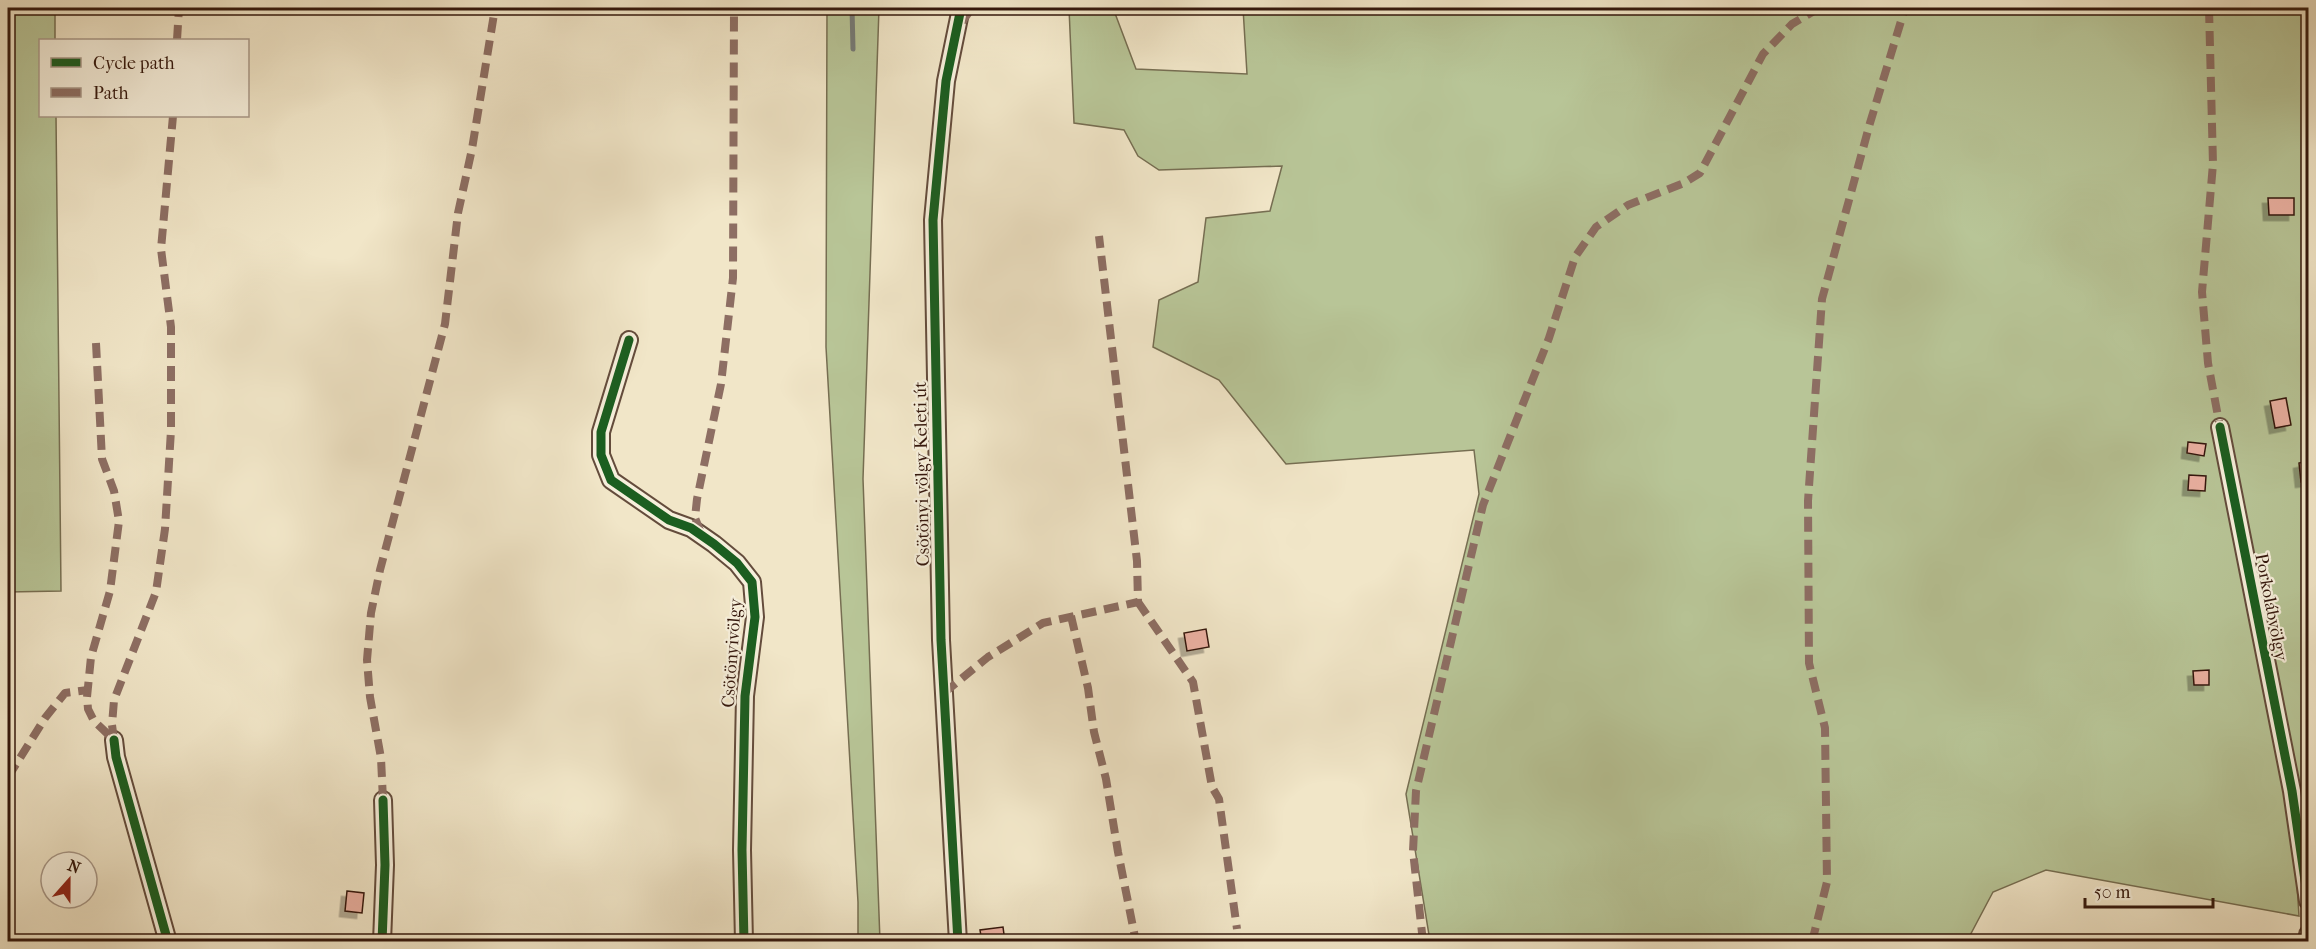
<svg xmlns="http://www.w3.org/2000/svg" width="2316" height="949" font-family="'IM FELL French Canon',serif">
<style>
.green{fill:#b8c597;stroke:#766e52;stroke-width:1.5}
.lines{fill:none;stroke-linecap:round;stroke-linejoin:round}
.stream{stroke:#757b78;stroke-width:5}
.building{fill:#eab0a1;stroke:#35180d;stroke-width:1.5;filter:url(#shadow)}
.minor-casing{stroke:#644c3c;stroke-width:20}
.minor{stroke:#f6efdb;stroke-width:16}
.quiet{stroke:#8d6e63;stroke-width:8;stroke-dasharray:15 8;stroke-linecap:butt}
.cycleway-casing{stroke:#f6efdb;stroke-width:13}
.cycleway{stroke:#1b5e20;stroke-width:9}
.labels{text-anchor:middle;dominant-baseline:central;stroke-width:4.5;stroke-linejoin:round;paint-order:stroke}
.street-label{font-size:18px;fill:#35180d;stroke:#f6efdb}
</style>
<defs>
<filter id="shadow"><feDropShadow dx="-5.5" dy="5.5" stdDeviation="0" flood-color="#0004"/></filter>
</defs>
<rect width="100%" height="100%" fill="#f1e6c8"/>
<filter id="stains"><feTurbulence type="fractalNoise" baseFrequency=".00333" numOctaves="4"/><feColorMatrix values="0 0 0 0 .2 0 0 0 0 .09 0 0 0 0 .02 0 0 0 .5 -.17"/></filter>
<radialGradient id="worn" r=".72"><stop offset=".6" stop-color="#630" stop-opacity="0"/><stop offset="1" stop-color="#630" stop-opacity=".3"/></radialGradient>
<g class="green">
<path d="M8,8H55V40H40V116H56L61,591L8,592Z"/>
<path d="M827,8H879L863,479L880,941H858V902L826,347Z"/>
<path d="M1069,8H1113L1136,69L1247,74L1243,8H2308V885L2297,884L2299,916L2046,870L1993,892L1967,941H1430L1406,794L1479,494L1474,450L1286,464L1219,380L1153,347L1159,300L1198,282L1206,218L1270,211L1282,166L1159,170L1138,156L1124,130L1074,123Z"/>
</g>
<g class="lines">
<path class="stream" d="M852,8L853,49"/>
</g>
<g class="building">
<path d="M2268,198H2294V215H2269Z"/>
<path d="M2286,398L2291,425L2275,428L2270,401Z"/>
<path d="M2188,442L2206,444L2204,456L2187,453Z"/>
<path d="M2308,461V481L2301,482L2299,463Z"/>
<path d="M2189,475L2206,476L2205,491L2188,490Z"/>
<path d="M1206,629L1209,647L1187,651L1184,633Z"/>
<path d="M2209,670V685H2194L2193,671Z"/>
<path d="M347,891L364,893L362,913L345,911Z"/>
<path d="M1003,927L1005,942H982L980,930Z"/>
</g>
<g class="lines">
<g class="minor-casing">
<g id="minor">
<path d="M629,340L601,432V455L611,480L669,520L691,528L714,544L737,563L752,582L755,617L745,696L742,850L744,942"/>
<path d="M2220,427L2292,791L2308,901"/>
<path d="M114,740L116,757L168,942"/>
<path d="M382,942L385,865L383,800"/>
<path d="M958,942L941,640L933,220L946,81L961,8"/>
<path d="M2308,942V934"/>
</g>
</g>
<use href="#minor" class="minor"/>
<g class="quiet">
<path d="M2209,8L2213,164L2202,292L2208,363L2220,427"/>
<path d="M962,22L972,8"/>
<path d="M177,40L179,8"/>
<path d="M96,343L102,459L114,491L119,521L110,591L91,657L87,697L88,709L94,721L114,740"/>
<path d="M701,533L695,518L697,499L721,384L733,278L734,8"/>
<path d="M1138,602L1193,682L1212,787L1219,799L1237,929"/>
<path d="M1071,616L1088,688L1094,732L1106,779L1118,852L1136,942"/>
<path d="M944,693L988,657L1043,623L1138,602L1137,561L1099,236"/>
<path d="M114,740L112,725L114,700L156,592L165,529L171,430V327L161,249L173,116"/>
<path d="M8,777L45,718L65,693L88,690"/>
<path d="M383,800L381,758L370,697L367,660L371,613L380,570L445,324L458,213L472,149L495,8"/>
<path d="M1423,942L1413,851L1416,791L1483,505L1549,338L1575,257L1596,227L1628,205L1684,183L1700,173L1763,54L1792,24L1819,8"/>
<path d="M1812,942L1827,882L1825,728L1809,663L1808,501L1822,299L1870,123L1905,8"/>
</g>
<g class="cycleway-casing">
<g id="cycleway">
<path d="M629,340L601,432V455L611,480L669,520L691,528L714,544L737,563L752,582L755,617L745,696L742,850L744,942"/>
<path d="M2220,427L2292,791L2308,901"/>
<path d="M114,740L116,757L168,942"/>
<path d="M382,942L385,865L383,800"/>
<path d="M958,942L941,640L933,220L946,81L961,8"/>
</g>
</g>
<use href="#cycleway" class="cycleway"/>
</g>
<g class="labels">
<g class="street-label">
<text transform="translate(922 474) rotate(-91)">Csötönyi völgy Keleti út</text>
<text transform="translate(2271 607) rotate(79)">Porkolábvölgy</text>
<text transform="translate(732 653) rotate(-86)">Csötönyivölgy</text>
</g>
</g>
<rect width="2316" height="949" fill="none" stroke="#f1e6c8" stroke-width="30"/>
<rect x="9" y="9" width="2298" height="931" fill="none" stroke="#35180d" stroke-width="3"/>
<rect x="15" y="15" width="2286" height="919" fill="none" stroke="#35180d" stroke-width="1.5"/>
<rect x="39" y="39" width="210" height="78" fill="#f6efdb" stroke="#a99989" stroke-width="1.5"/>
<rect x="51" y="58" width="30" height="9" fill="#1b5e20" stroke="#a99989" stroke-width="1.5"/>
<text x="93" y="69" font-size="18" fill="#35180d">Cycle path</text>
<rect x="51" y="88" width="30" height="9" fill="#8d6e63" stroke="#a99989" stroke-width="1.5"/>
<text x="93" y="99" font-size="18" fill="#35180d">Path</text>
<g transform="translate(69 880) rotate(21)"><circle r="28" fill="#f6efdb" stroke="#a99989" stroke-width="1.5"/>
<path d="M0-4.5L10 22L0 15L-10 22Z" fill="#8f2418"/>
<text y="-9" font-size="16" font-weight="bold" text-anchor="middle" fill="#35180d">N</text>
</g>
<path d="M2085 898v9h128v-9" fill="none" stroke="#35180d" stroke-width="3"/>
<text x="2094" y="898" font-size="18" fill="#35180d" stroke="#f6efdb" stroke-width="4.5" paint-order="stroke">50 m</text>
<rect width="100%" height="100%" filter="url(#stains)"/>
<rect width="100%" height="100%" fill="url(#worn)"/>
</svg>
